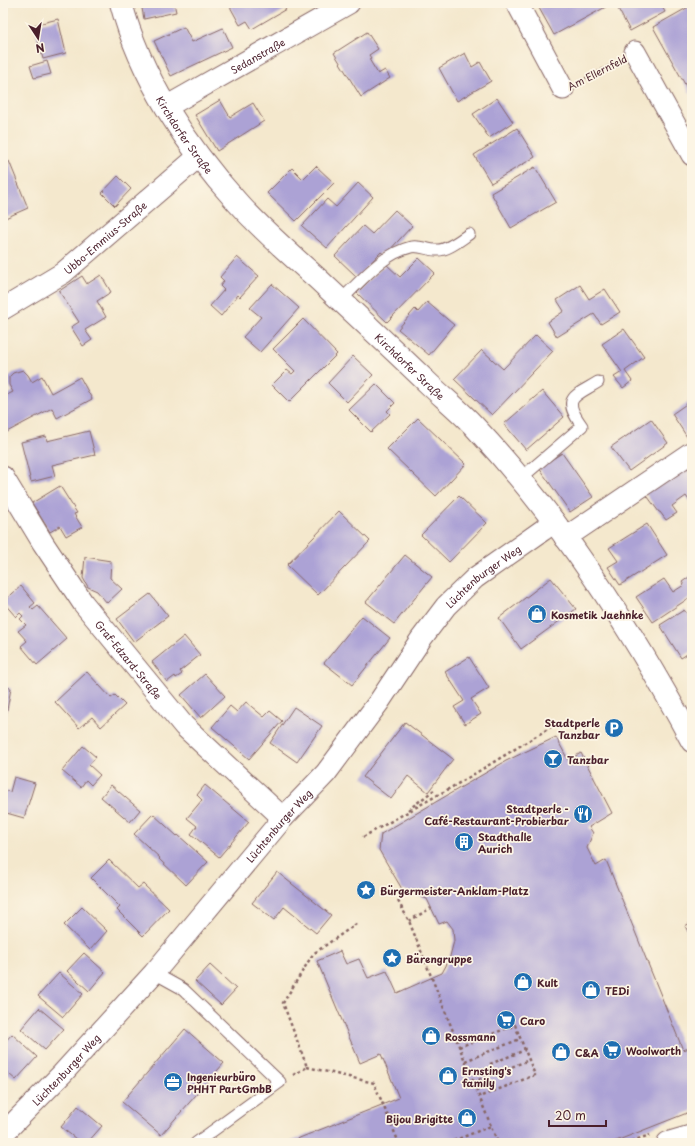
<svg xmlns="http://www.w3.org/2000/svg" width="695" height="1146" font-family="'Playpen Sans',sans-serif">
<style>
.building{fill:#aca2d5}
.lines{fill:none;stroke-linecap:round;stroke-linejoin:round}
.service-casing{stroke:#866564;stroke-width:13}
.minor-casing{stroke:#866564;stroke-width:23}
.tertiary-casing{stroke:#866564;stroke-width:24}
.secondary-casing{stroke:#866564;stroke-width:24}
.path{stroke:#866564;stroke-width:2.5;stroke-dasharray:3 3;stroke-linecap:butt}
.service{stroke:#fff;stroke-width:11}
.minor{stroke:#fff;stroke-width:21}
.tertiary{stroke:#fff;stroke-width:22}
.secondary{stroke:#fff;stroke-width:22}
.labels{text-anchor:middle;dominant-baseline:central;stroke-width:3.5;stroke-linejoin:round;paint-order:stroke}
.street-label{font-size:10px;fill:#4a1f2b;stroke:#fcf5e5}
.poi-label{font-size:10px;font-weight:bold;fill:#4a1f2b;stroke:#fcf5e5;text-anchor:start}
</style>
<rect width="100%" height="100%" fill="#fcf5e5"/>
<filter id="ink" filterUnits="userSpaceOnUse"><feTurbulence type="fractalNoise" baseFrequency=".025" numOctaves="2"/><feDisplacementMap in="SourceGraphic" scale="8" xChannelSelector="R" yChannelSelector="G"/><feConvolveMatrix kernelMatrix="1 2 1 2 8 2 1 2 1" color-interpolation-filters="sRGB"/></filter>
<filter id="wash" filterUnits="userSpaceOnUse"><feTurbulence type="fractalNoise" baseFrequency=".012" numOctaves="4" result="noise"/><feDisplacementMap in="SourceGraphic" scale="16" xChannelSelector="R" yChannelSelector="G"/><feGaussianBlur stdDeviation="0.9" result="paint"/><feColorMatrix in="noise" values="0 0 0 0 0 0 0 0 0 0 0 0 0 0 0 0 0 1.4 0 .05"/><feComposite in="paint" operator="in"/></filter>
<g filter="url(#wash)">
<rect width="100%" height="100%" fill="#f4e8cd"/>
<g id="blocks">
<g class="building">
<path d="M141,3H174L176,12L144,19Z"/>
<path d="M228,3H283L286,9L252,29L247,21L240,25Z"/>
<path d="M548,3H613L554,35L539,8Z"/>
<path d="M615,3H660L665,12L630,31Z"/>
<path d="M692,5V97L653,27Z"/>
<path d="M58,19L66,53L43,59L34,25Z"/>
<path d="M184,27L192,42L223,28L232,47L171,76L154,41Z"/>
<path d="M367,32L378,49L369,55L371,58L369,59L378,74L385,70L390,78L361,97L334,53Z"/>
<path d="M465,53L472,67L480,62L491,81L457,101L439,68Z"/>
<path d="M47,61L51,74L34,78L30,66Z"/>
<path d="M497,98L513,122L489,138L473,114Z"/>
<path d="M220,100L230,117L253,103L264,121L217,151L195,115Z"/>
<path d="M517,128L535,157L491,183L474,155Z"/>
<path d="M9,161L28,208L3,219V163Z"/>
<path d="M316,166L334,183L296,221L267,193L292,168L303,179Z"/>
<path d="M535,167L556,202L511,228L491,193Z"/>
<path d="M118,176L131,189L115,206L102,193Z"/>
<path d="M358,183L373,197L327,248L302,226L327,199L336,207Z"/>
<path d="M395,210L412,226L385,255L381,252L357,277L335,256L363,226L372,234Z"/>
<path d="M237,257L259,276L240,297L238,295L221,316L210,306L224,290L220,286L224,281L220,277Z"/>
<path d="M419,258L435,273L387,322L357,293L386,264L400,277Z"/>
<path d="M101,275L111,292L97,301L106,317L85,330L92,340L83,346L71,327L79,322L59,291L82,276L87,284Z"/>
<path d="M272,284L299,308L260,352L243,337L261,317L250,308Z"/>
<path d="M580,285L589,299L605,289L620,312L601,324L594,314L557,337L548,322L564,311L557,300Z"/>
<path d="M427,302L454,325L429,355L398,329L415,309L418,312Z"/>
<path d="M303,319L337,354L289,402L272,385L287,370L292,374L295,371L273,349Z"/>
<path d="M624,329L644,357L625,371L632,381L623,388L614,377L622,372L602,344Z"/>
<path d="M536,335L553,351L492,415L454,379L482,350L503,369Z"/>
<path d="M353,356L373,375L347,402L328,383Z"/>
<path d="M23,370L28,375L32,382L42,376L51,393L80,377L92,399L57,418L52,408L3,434V397L13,392L9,385V377L13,373Z"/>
<path d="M376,384L395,403L387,411L390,414L371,432L349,410Z"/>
<path d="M542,391L564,417L526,450L504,424Z"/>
<path d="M692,400V434L687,437L672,414Z"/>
<path d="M418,418L466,464L436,496L387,449Z"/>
<path d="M651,419L668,443L629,471L611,447Z"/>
<path d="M89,431L95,455L52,465L55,476L31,482L21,442L46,436L47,441Z"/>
<path d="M562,453L593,497L570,512L539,468Z"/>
<path d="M685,464L692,474V502L691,503L686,496L672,506L677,513L666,520L660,512H659L645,493Z"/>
<path d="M60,486L77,513L74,514L82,527L66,536L60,526L50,532L32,503Z"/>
<path d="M459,496L487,523L449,562L421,535Z"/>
<path d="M339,511L370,541L318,595L287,565Z"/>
<path d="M647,524L667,555L620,585L608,567L618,561L609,548Z"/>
<path d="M405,555L432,577L394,624L366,602Z"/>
<path d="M85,557L111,561L110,578L122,589L107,603L97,591L88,587L83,578Z"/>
<path d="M692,575V596L653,622L636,597L664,579L673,592L684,585L682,582Z"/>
<path d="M551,578L576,609L521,649L499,618Z"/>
<path d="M21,586L35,603L30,607L33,610L38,606L67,639L37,665L21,646L27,641L18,631L26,625L20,619L23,616L20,613L16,617L3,602Z"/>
<path d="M150,594L168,616L134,642L117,619Z"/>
<path d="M684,610L689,616L692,614V651L681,658L660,625Z"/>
<path d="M362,616L390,638L352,685L324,663Z"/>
<path d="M184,636L200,655L180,671L182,674L176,678L175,676L167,682L152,662Z"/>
<path d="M469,657L489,688L471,699L481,714L465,724L454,707L464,701L445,672Z"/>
<path d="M87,672L111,698L115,695L125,705L101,727L92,717L79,728L55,702Z"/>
<path d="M205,674L225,696L201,718L181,695Z"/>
<path d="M3,687L11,688L5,721L3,720Z"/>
<path d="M246,702L264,717L270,711L282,721L249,759L212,727L230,706L237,712Z"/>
<path d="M294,707L322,726L297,762L270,743Z"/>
<path d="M405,722L453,759L428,792L408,776L391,799L363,777Z"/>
<path d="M556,737L568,760L581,753L612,813L589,827L593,833L587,848L596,866L606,860L683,1050L692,1047V1111L611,1143H287L399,1098L381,1054L360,1063L317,961L340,951L346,964L359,959L368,978L387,971L397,993L442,973L449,960L454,941L453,929L447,921L439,924L427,899L402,889L379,850L381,834L506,761Z"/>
<path d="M83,746L96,757L89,765L100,775L91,785L86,780L81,787L62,771Z"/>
<path d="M14,777L35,783L24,818L3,812V790L10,792Z"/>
<path d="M111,785L140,810L130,822L101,797Z"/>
<path d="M205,785L249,822L219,857L191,834L197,826L187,818L202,800L197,795Z"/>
<path d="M153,814L177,836L178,835L208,862L186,885L159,859L160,858L134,834Z"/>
<path d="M109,860L138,888L143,884L169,909L143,936L117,910L120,907L91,878Z"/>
<path d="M277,872L331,915L316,933L284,907L274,920L252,903Z"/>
<path d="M82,907L107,931L90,950L64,925Z"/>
<path d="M692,922V939L685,926Z"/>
<path d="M84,953L105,972L89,991L67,971Z"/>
<path d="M210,965L236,989L221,1005L195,981Z"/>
<path d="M59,973L83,994L63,1017L38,996Z"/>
<path d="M39,1008L64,1029L45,1050L21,1029Z"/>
<path d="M185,1029L224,1063L161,1135L122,1102Z"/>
<path d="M12,1034L37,1057L16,1080L3,1069V1044Z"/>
<path d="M78,1106L102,1126L87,1143H81L61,1127Z"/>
</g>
</g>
</g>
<g filter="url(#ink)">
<use href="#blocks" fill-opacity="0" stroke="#866564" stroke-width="1"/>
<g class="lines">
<g class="service-casing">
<g id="service">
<path d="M340,301C361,281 382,254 411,247C419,245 428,250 436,250C447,251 460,240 469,234"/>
<path d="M520,479L582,426C561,397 574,397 598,382"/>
<path d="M154,973L183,989L280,1082L196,1143"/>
</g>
</g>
<g class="minor-casing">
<g id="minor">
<path d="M517,3L563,89"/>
<path d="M635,52L692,155"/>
<path id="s1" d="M166,107L349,3"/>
<path id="s2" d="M3,309L63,273L199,156"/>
<path id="s3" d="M3,477L43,543L83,603L184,726L283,818"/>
<path d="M565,538L692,452"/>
<path id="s4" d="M3,1134L62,1074L154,973L283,818L326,773L379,702L421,639L446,606L475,578L543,530L554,521"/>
</g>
</g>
<g class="tertiary-casing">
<g id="tertiary">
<path id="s5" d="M121,3C140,76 187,147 237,202C262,230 291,255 319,280C356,315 393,349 429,384C444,398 460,411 474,426C562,520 631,628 692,741"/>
</g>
</g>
<g class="secondary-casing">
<path id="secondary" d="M668,1143L692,1136"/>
</g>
<g class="path">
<path d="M580,81L619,61"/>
<path d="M408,810L434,790"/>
<path d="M363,837L461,782L551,727"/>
<path d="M398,901L409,921L491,1126"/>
<path d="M409,921L431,908"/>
<path d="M459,1047L515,1025L535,1075L479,1097"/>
<path d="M465,1061L520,1039"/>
<path d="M490,1064L525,1050"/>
<path d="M307,1067L374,1083L399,1143"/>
<path d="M464,1071L468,1069"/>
<path d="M293,1075L307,1067L283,1003L313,954L359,922"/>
<path d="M473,1082L529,1060"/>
<path d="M448,1143L491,1126L498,1143"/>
<path d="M626,1143L650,1135"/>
</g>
<use href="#service" class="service"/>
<use href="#minor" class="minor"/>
<use href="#tertiary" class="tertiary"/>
<use href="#secondary" class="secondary"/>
</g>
</g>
<defs>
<g id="shop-disc" transform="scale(1)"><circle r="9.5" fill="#1f6fb2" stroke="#fcf5e5"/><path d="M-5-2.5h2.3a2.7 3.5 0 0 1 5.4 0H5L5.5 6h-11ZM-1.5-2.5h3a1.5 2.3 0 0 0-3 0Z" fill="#fff"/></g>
<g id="parking-disc" transform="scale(1)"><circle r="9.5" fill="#1f6fb2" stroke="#fcf5e5"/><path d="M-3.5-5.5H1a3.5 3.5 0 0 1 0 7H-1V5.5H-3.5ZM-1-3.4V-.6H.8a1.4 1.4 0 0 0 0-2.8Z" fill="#fff"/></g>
<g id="bar-disc" transform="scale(1)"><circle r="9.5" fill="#1f6fb2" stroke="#fcf5e5"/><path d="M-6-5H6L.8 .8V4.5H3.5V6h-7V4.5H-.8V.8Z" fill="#fff"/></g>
<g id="restaurant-disc" transform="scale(1)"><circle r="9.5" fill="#1f6fb2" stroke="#fcf5e5"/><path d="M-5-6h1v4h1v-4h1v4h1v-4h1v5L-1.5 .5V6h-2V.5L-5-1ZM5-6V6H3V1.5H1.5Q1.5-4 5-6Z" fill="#fff"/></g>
<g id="building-disc" transform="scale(1)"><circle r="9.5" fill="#1f6fb2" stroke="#fcf5e5"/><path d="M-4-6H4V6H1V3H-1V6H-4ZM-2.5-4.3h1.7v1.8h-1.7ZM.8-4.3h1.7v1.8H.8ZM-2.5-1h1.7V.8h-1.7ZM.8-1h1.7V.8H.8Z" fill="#fff"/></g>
<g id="sight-disc" transform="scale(1)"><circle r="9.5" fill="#1f6fb2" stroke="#fcf5e5"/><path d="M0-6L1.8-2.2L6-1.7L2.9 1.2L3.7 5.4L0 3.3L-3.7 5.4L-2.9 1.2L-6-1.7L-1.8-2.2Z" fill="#fff"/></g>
<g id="supermarket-disc" transform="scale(1)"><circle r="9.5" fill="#1f6fb2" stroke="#fcf5e5"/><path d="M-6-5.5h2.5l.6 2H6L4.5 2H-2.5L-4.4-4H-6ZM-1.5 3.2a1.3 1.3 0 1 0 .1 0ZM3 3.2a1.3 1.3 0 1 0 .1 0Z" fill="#fff"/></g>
<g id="office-disc" transform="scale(1)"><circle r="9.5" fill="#1f6fb2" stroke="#fcf5e5"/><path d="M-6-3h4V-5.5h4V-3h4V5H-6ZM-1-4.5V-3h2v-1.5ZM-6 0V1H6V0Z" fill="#fff"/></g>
</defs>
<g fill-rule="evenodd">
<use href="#shop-disc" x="537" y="614"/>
<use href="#parking-disc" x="614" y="728"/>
<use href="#bar-disc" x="553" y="759"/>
<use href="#restaurant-disc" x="583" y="814"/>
<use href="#building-disc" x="464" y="842"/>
<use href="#sight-disc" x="366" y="890"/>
<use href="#sight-disc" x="392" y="958"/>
<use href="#shop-disc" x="523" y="982"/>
<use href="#shop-disc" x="591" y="990"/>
<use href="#supermarket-disc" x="506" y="1020"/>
<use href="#shop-disc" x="431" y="1036"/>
<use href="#supermarket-disc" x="612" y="1050"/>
<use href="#shop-disc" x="561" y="1052"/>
<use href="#shop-disc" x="448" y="1076"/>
<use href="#office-disc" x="173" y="1082"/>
<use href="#shop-disc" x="467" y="1118"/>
</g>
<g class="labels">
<g class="street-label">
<text stroke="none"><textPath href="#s1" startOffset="105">Sedanstraße</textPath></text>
<text transform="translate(597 72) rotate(-27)">Am Ellernfeld</text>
<text stroke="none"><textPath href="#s5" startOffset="147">Kirchdorfer Straße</textPath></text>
<text stroke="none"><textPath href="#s2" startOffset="125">Ubbo-Emmius-Straße</textPath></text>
<text stroke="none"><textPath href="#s5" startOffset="471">Kirchdorfer Straße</textPath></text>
<text stroke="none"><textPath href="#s4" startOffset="738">Lüchtenburger Weg</textPath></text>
<text stroke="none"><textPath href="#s3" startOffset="222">Graf-Edzard-Straße</textPath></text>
<text stroke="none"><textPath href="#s4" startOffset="414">Lüchtenburger Weg</textPath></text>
<text stroke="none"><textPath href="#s4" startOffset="90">Lüchtenburger Weg</textPath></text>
</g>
<g class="poi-label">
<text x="551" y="614">Kosmetik Jaehnke</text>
<text x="600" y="722" text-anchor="end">Stadtperle<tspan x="600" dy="12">Tanzbar</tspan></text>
<text x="567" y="759">Tanzbar</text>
<text x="569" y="808" text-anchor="end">Stadtperle -<tspan x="569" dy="12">Café-Restaurant-Probierbar</tspan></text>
<text x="478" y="836">Stadthalle<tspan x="478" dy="12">Aurich</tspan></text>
<text x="380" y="890">Bürgermeister-Anklam-Platz</text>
<text x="406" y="958">Bärengruppe</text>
<text x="537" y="982">Kult</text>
<text x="605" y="990">TEDi</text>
<text x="520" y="1020">Caro</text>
<text x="445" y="1036">Rossmann</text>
<text x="626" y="1050">Woolworth</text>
<text x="575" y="1052">C&amp;A</text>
<text x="462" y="1070">Ernsting's<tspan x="462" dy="12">family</tspan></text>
<text x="187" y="1076">Ingenieurbüro<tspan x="187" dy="12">PHHT PartGmbB</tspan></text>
<text x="453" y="1118" text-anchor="end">Bijou Brigitte</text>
</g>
</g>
<rect width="695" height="1146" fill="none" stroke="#fcf5e5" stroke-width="16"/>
<g transform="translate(38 38) rotate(168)" stroke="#fcf5e5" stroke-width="3" paint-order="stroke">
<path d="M0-3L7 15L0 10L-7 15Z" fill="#4a1f2b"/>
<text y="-6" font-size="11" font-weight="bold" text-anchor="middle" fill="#4a1f2b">N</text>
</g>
<path d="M549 1120v6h57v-6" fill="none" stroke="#4a1f2b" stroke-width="2"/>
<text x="555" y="1120" font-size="12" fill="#4a1f2b" stroke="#fcf5e5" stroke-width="3" paint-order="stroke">20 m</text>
</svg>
